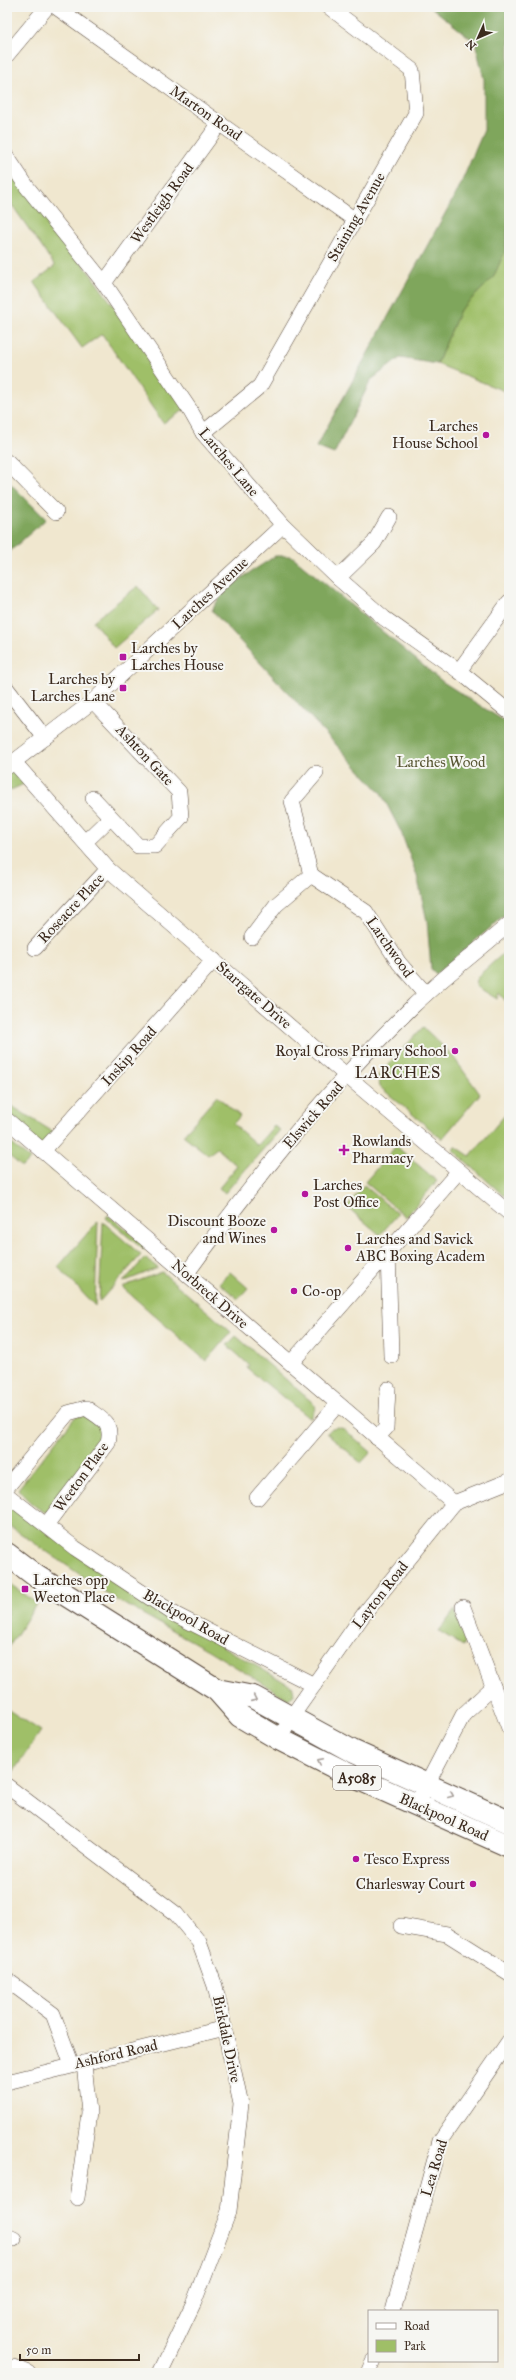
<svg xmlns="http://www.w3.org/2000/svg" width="516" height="2380" font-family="'IM FELL Great Primer',serif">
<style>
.green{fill:#9fbf67;stroke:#6d7442}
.forest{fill:#7fa65c;stroke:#5d683d}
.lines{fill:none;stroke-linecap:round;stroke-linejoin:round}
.minor-casing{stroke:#564639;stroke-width:16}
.highway-casing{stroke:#564639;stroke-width:24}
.minor{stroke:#fff;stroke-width:15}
.highway{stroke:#fff;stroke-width:22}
.oneway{stroke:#a79f9a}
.poi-dot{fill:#b5179e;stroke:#f6f6f2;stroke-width:1.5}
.labels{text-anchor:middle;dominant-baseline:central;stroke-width:4;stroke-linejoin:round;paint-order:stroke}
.shield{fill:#f6f6f2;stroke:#73675e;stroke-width:1}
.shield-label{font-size:14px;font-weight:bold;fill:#3b2a1e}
.street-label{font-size:15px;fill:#3b2a1e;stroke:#f6f6f2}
.poi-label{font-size:15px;fill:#3b2a1e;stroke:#f6f6f2;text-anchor:start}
.park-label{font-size:15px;fill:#595734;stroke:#f6f6f2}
.neighbourhood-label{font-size:16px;letter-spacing:1px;fill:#3b2a1e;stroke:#f6f6f2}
</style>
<rect width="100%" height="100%" fill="#f6f6f2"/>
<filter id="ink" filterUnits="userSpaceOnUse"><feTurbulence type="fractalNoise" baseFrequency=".025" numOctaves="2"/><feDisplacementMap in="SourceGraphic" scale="8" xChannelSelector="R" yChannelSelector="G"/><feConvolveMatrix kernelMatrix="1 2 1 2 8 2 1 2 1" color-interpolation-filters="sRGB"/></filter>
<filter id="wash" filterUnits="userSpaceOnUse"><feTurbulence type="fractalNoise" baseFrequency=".012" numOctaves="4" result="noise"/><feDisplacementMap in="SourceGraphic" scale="16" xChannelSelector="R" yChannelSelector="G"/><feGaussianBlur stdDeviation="0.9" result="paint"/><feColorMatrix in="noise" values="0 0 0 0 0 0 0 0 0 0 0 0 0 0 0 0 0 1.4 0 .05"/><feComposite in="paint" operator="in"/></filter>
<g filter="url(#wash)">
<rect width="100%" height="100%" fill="#f0e7cf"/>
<g class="green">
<path d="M7,160L188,408L163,423L102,334L82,348L34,282L55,266L7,198Z"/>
<path d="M509,216V393L437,364L460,310L493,278Z"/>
<path d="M138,586L158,610L114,648L93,621Z"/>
<path d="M7,768L32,780L7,792Z"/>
<path d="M509,948V1005L499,993L497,999L476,986L477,977Z"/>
<path d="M423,1027L452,1055L480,1094L442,1139L380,1087L378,1076Z"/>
<path d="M217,1096L240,1116L233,1124L257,1145L274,1126L280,1130L225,1193L219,1188L237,1166L217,1148L208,1155L183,1135Z"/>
<path d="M7,1103L58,1135L43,1151L7,1120Z"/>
<path d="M505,1115L509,1118V1191L504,1196L453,1150L455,1146L470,1156Z"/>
<path d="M14,1134L58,1171L56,1173L12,1136Z"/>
<path d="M7,1140L30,1159L22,1167L7,1154Z"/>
<path d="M396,1146L437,1181L406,1217L365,1182Z"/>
<path d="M364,1185L398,1214L380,1235L347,1207Z"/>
<path d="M108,1215L147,1247L144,1250L106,1218Z"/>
<path d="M98,1221L95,1306L58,1267Z"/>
<path d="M103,1222L141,1255L99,1302Z"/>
<path d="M145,1258L158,1268L123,1282Z"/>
<path d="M162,1272L231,1332L206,1361L122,1287Z"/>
<path d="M230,1272L248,1288L238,1299L219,1283Z"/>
<path d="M236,1336L313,1403L315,1408L310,1419L247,1368L249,1365L227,1345Z"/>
<path d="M76,1416H86L105,1430V1438L47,1513C35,1508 26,1499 18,1489Z"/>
<path d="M338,1427L344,1429L371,1452L361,1463L327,1433L332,1428Z"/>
<path d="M7,1504L166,1614L293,1687L294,1695L288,1699L208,1650L115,1599L7,1524Z"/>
<path d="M7,1582L37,1603L7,1650Z"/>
<path d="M455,1610L465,1642L463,1646L439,1631Z"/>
<path d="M7,1709L41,1731L11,1775L7,1772Z"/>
</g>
<g class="forest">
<path d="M431,7H509V216L505,251L493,278L460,310L437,364L400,358L371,380L334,454L316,447L458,190L484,130V79L475,42Z"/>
<path d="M7,480L46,519L7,554Z"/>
<path d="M275,556H292L443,682L509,724V912L436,974L431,969L427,921L417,876L401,832L381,793L212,611C222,586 254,571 275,556Z"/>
</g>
</g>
<g filter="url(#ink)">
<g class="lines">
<g class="minor-casing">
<g id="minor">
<path d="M56,7L355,220"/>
<path d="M7,55L47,7"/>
<path d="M7,157L27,187L104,283L190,410L203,433L283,525L338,578L384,618L459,671L509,712"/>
<path d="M104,283L220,123"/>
<path d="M203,433L260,386L416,113L412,70L329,7"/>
<path d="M7,462L56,512"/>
<path d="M338,578L374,543L389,517"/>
<path d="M459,671L509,602"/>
<path d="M7,689L45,738"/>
<path d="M14,762L108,869L347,1076L509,1213"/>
<path d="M7,767L93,701L283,525"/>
<path d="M93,798L138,846H155L181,817L179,792L93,701"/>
<path d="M85,842L110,818"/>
<path d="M311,875L366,912L399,963L426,994"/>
<path d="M252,937L276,905L311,875L292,801L316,773"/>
<path d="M35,948L108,869"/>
<path d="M7,1120L454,1503"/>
<path d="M43,1151L214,960"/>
<path d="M388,1251L391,1356"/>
<path d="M187,1273C254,1180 330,1087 412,1007C443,977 477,952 509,924"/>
<path d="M291,1363L459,1171"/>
<path d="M377,1438L386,1428L388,1389"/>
<path d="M7,1487L68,1413L86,1408C101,1419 113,1422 108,1443L46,1525"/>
<path d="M7,1495L75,1548L176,1615L314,1685"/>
<path d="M257,1498L337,1405"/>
<path d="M463,1607L509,1728"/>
<path d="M279,1739L297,1709L364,1614L454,1503L509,1481"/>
<path d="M7,1786L176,1914L199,1942L215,1986L241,2104L229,2211L194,2302L160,2373"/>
<path d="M422,1794L463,1715L493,1687"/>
<path d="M401,1926L447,1934L509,1973"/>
<path d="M7,1980L53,2014L72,2065"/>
<path d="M7,2082L225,2028"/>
<path d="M77,2198L89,2113L84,2063"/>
<path d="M7,2236L14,2239"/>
<path d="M393,2311L440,2141L509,2041"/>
<path d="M13,2367L28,2373"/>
<path d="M368,2373L373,2361"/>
</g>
</g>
<g class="highway-casing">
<g id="highway">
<path d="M7,1554L36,1576L217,1690L240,1716L279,1739L348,1774L509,1846"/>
<path d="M217,1690L253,1697L352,1751L509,1822"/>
</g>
</g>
<use href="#minor" class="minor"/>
<use href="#highway" class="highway"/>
</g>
<defs><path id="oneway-chevron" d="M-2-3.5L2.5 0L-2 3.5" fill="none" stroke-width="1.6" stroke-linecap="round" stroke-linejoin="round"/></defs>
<g class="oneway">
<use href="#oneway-chevron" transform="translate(254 1699) rotate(24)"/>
<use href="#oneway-chevron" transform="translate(320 1761) rotate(-154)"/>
<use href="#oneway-chevron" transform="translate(451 1795) rotate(23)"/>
</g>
</g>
<g class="poi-dot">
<circle cx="486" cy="435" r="4"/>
<rect x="119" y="653" width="8" height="8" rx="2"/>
<rect x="119" y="684" width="8" height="8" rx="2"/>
<circle cx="455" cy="1051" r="4"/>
<path d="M342 1144h4v4h4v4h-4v4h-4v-4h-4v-4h4z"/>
<circle cx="305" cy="1194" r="4"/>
<circle cx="274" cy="1230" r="4"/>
<circle cx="348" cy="1248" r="4"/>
<circle cx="294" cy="1291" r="4"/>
<rect x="21" y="1585" width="8" height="8" rx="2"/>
<circle cx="356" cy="1859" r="4"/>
<circle cx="473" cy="1884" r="4"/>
</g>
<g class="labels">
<rect class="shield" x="333" y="1766" width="48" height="24" rx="3"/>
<g class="shield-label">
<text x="357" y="1778">A5085</text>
</g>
<g class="street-label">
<text transform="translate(206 113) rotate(35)">Marton Road</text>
<text transform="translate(162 203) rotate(-54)">Westleigh Road</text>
<text transform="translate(356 217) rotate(-60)">Staining Avenue</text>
<text transform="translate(229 462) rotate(50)">Larches Lane</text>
<text transform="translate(210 593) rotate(-43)">Larches Avenue</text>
<text transform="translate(145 755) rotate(47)">Ashton Gate</text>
<text transform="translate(71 908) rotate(-47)">Roseacre Place</text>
<text transform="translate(390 947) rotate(55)">Larchwood</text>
<text transform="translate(254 995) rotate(41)">Starrgate Drive</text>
<text transform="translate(129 1056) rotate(-48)">Inskip Road</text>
<text transform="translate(313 1115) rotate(-49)">Elswick Road</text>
<text transform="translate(210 1294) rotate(41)">Norbreck Drive</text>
<text transform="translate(81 1477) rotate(-54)">Weeton Place</text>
<text transform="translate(380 1595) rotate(-52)">Layton Road</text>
<text transform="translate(186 1617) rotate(30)">Blackpool Road</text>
<text transform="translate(444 1817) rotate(24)">Blackpool Road</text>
<text transform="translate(227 2039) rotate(78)">Birkdale Drive</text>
<text transform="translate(116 2054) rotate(-13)">Ashford Road</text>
<text transform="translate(434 2168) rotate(-73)">Lea Road</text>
</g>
<g class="poi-label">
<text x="478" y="426" text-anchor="end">Larches<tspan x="478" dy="17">House School</tspan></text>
<text x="131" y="648">Larches by<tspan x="131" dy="17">Larches House</tspan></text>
<text x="115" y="679" text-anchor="end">Larches by<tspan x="115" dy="17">Larches Lane</tspan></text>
<text x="447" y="1051" text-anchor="end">Royal Cross Primary School</text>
<text x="352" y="1141">Rowlands<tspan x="352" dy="17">Pharmacy</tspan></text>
<text x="313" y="1185">Larches<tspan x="313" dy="17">Post Office</tspan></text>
<text x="266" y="1221" text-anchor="end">Discount Booze<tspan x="266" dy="17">and Wines</tspan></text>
<text x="356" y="1239">Larches and Savick<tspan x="356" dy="17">ABC Boxing Academ</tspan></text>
<text x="302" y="1291">Co-op</text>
<text x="33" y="1580">Larches opp<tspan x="33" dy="17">Weeton Place</tspan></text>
<text x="364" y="1859">Tesco Express</text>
<text x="465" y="1884" text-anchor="end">Charlesway Court</text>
</g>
<g class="park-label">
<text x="441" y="762">Larches Wood</text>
</g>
<g class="neighbourhood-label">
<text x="398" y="1072">LARCHES</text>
</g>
</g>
<rect width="516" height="2380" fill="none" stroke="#f6f6f2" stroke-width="24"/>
<rect x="368" y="2310" width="130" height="52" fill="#f6f6f2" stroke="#aba49d"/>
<rect x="376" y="2323" width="20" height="6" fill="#ffffff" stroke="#aba49d"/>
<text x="404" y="2330" font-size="12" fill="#3b2a1e">Road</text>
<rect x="376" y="2340" width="20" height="12" fill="#9fbf67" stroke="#aba49d"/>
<text x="404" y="2350" font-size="12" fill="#3b2a1e">Park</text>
<g transform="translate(478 38) rotate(225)" stroke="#f6f6f2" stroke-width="3" paint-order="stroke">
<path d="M0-3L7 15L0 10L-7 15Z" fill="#3b2a1e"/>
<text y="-6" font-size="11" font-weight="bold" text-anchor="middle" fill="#3b2a1e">N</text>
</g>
<path d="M20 2354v6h119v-6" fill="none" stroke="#3b2a1e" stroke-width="2"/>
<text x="26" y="2354" font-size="12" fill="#3b2a1e" stroke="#f6f6f2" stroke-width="3" paint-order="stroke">50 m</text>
</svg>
